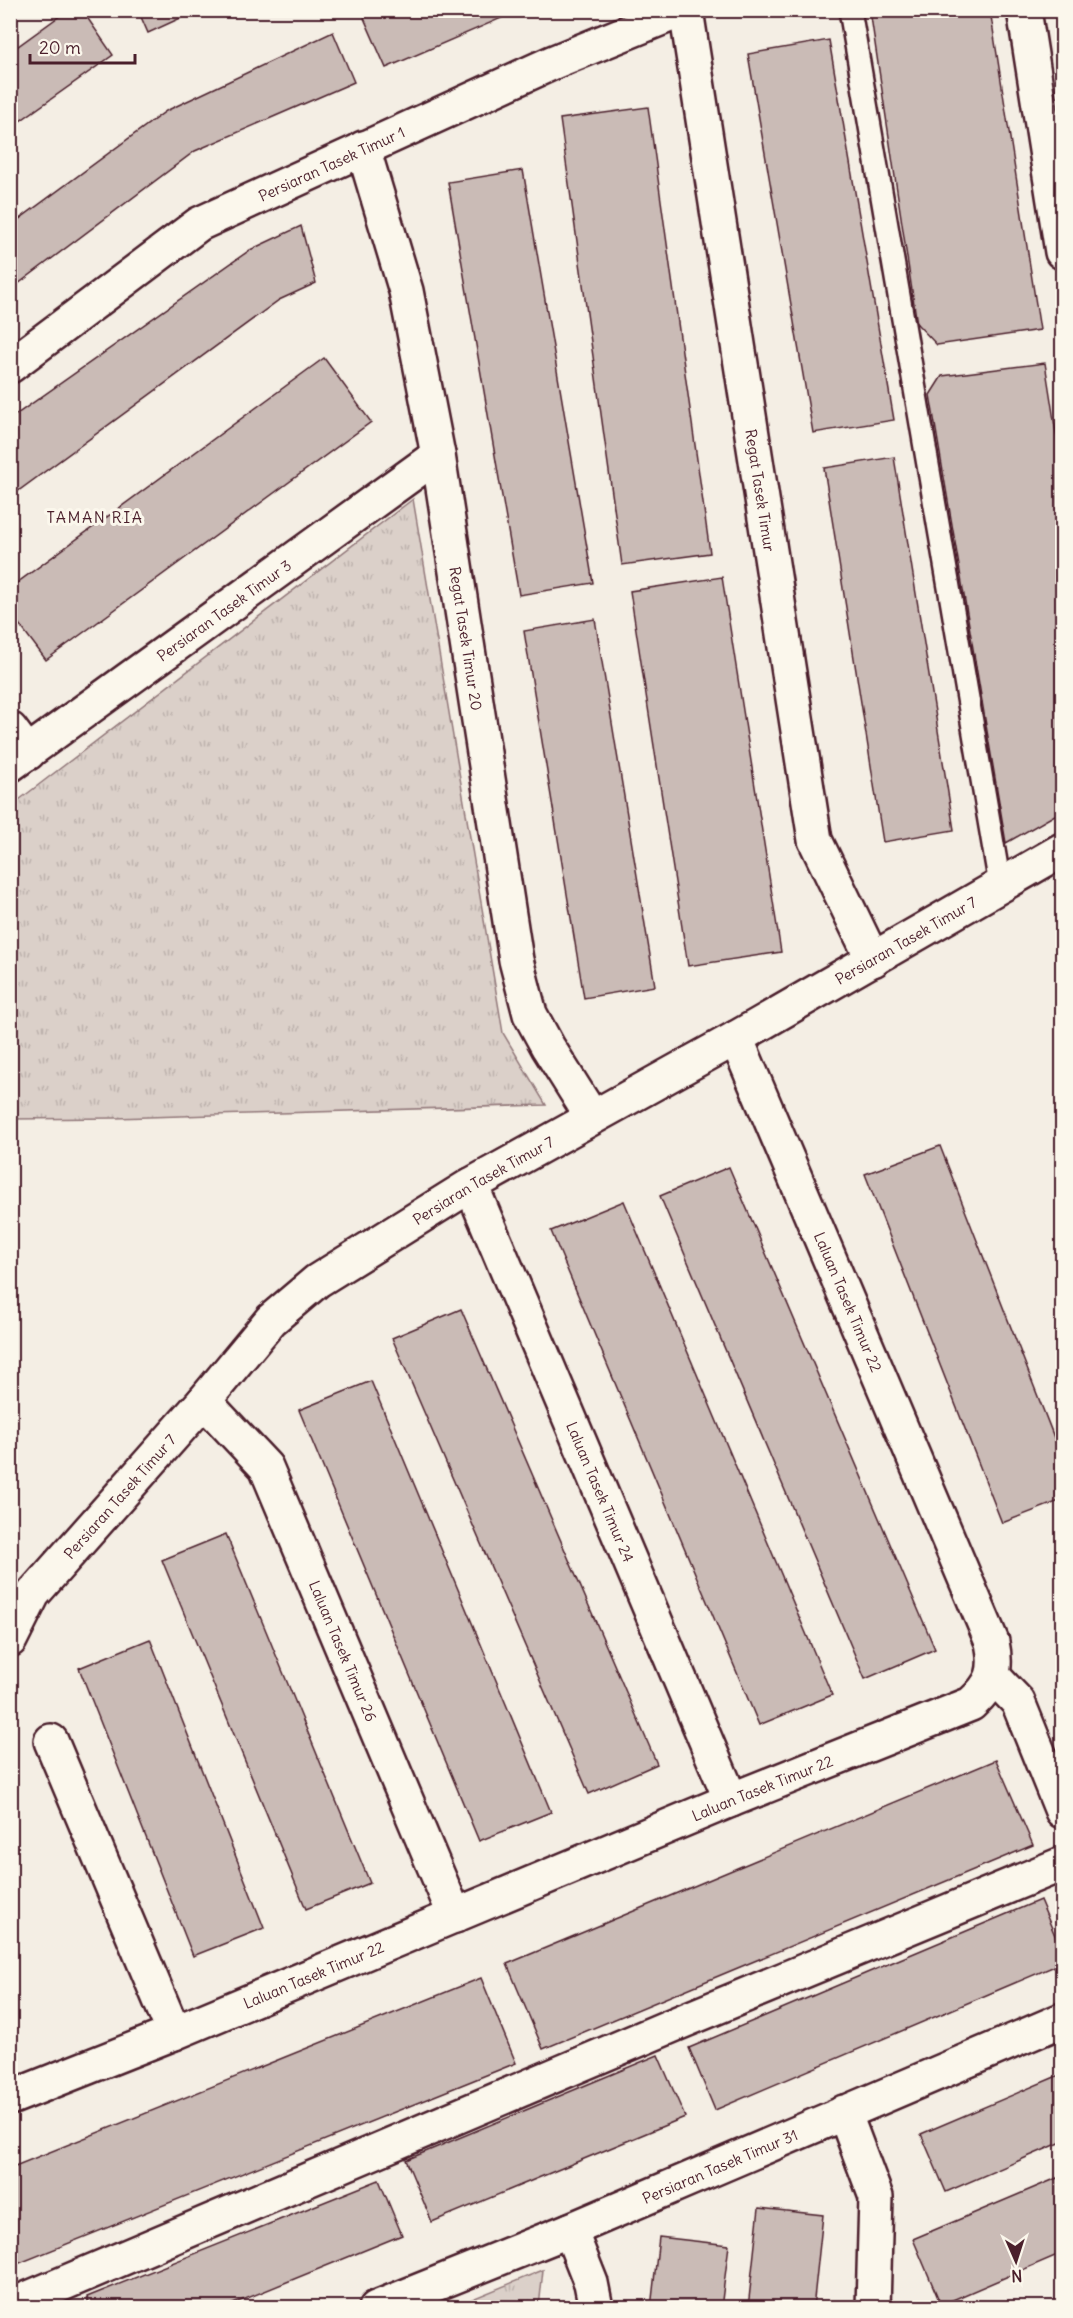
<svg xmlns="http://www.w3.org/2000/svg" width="1073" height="2318" font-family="Delius,sans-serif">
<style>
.park{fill:url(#park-tufts);stroke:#92787a;stroke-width:1.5}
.building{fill:#cabbb6;stroke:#4a1f2b;stroke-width:1.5}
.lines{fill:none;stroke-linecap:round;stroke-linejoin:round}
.lane-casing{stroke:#4a1f2b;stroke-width:26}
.street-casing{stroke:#4a1f2b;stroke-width:38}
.lane{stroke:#fbf7ec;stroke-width:21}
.street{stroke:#fbf7ec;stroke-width:33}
.labels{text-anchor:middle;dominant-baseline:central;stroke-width:6;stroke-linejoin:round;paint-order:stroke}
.street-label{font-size:15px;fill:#4a1f2b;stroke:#fbf7ec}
.neighbourhood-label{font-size:16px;letter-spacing:1.5px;fill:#4a1f2b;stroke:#fbf7ec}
</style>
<defs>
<pattern id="park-tufts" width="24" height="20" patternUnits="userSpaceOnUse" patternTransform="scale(1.5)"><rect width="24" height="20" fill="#dbd0c9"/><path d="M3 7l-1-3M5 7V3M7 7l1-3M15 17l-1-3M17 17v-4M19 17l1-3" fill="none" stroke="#bdb2ad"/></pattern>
</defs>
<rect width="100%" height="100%" fill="#f4eee4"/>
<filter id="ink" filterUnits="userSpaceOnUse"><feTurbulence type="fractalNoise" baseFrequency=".0167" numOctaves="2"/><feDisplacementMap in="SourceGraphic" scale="12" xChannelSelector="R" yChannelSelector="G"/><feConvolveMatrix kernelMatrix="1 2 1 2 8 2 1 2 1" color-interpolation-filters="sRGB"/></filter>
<g filter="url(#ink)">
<g class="park">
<path d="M413,499L503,1033L546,1105L115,1118L11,1119V806Z"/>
<path d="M543,2270L539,2307H453Z"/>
</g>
<g class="building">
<path d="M68,10H82L113,55L10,128V52Z"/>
<path d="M138,10H198L148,33Z"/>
<path d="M381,10H520L386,68L364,18Z"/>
<path d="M870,10H990L1040,330L937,345L917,324Z"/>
<path d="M333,32L354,82L195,151L10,290V226L166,111Z"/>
<path d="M829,40L894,420L813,433L748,54Z"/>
<path d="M648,107L710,553L622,565L560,119Z"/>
<path d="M523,170L593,583L519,595L448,182Z"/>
<path d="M301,226L316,283L279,300L10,497V419L250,250Z"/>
<path d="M324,358L371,422L46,660L10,612V588Z"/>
<path d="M1045,363L1062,471V811L1006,843L930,395L942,376Z"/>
<path d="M894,457L954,830L883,842L824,468Z"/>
<path d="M722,577L781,952L688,966L630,591Z"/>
<path d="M595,619L655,986L584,998L524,631Z"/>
<path d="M940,1146L1062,1458V1500L1002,1523L865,1174Z"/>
<path d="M729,1167L935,1649L865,1679L660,1196Z"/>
<path d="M624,1201L832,1695L759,1725L551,1231Z"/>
<path d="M461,1309L657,1764L589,1794L392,1338Z"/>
<path d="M371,1381L551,1812L479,1841L299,1410Z"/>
<path d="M226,1534L370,1883L306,1909L162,1560Z"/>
<path d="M150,1639L264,1928L193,1956L79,1668Z"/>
<path d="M996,1760L1033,1845L543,2049L507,1964Z"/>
<path d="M1040,1900L1062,1952V1963L715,2110L689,2048Z"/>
<path d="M481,1978L516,2063L10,2267V2168Z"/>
<path d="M658,2055L685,2117L432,2222L406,2160Z"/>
<path d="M1062,2074V2142L946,2192L921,2134Z"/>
<path d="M1062,2176V2253L941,2305L913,2239Z"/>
<path d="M379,2180L402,2235L223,2308H91L87,2297Z"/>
<path d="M759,2208L823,2215L813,2308H748Z"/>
<path d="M659,2237L729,2245L721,2308H651Z"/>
</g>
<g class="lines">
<g class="lane-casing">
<path id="lane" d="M850,10L1000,885"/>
</g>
<g class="street-casing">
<g id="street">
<path id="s1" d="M686,10L815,840L873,960"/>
<path d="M1024,10L1062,252"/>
<path id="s2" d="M363,148L406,291L438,455L516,960L530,1014L548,1047L592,1117"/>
<path id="s3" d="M10,366L199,224L554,62L682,10"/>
<path d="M10,729L28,753"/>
<path id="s4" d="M10,765L438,455"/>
<path id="s5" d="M471,1185L731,1800"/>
<path id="s6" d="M204,1401L266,1467L455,1916"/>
<path id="s7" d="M10,1640L33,1594L204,1401L271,1320L317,1281L471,1185L736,1038L1062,850"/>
<path d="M993,1676L1018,1702L1062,1811"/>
<path id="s8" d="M51,1741L174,2033L731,1800L971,1704C993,1684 998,1671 992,1642L736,1038"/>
<path d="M10,2098L174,2033"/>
<path d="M844,2112L876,2197L873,2308"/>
<path d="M570,2230L591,2283L596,2308"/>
<path d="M10,2306L671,2026L1062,1864"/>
<path id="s9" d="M376,2308L570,2230L1062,2020"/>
</g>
</g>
<use href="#lane" class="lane"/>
<use href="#street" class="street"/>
</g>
</g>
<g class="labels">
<g class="street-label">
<text stroke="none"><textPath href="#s3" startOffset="382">Persiaran Tasek Timur 1</textPath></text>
<text stroke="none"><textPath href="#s1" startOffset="486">Regat Tasek Timur</textPath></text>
<text stroke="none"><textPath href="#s4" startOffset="264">Persiaran Tasek Timur 3</textPath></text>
<text stroke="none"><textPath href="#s2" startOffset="502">Regat Tasek Timur 20</textPath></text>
<text stroke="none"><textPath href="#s7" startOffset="1155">Persiaran Tasek Timur 7</textPath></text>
<text stroke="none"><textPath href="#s7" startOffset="669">Persiaran Tasek Timur 7</textPath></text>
<text transform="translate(848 1302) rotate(67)">Laluan Tasek Timur 22</text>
<text stroke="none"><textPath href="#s5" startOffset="333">Laluan Tasek Timur 24</textPath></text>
<text stroke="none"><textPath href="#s7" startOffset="182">Persiaran Tasek Timur 7</textPath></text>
<text stroke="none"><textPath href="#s6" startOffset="290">Laluan Tasek Timur 26</textPath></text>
<text stroke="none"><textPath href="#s8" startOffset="954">Laluan Tasek Timur 22</textPath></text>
<text stroke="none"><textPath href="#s8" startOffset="468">Laluan Tasek Timur 22</textPath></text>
<text stroke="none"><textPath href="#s9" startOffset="372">Persiaran Tasek Timur 31</textPath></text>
</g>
<g class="neighbourhood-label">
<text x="95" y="517">TAMAN RIA</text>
</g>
</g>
<rect width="1073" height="2318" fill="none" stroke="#fbf7ec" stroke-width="36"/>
<rect x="18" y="18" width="1037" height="2282" fill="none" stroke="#4a1f2b" stroke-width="2" filter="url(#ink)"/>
<g transform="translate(1016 2261) rotate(177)" stroke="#fbf7ec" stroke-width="4.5" paint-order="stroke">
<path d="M0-4.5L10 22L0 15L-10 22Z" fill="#4a1f2b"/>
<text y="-9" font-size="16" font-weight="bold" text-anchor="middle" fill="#4a1f2b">N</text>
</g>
<path d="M30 54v9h105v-9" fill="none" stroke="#4a1f2b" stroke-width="3"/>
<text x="39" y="54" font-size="18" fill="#4a1f2b" stroke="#fbf7ec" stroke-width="4.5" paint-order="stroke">20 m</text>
</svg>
